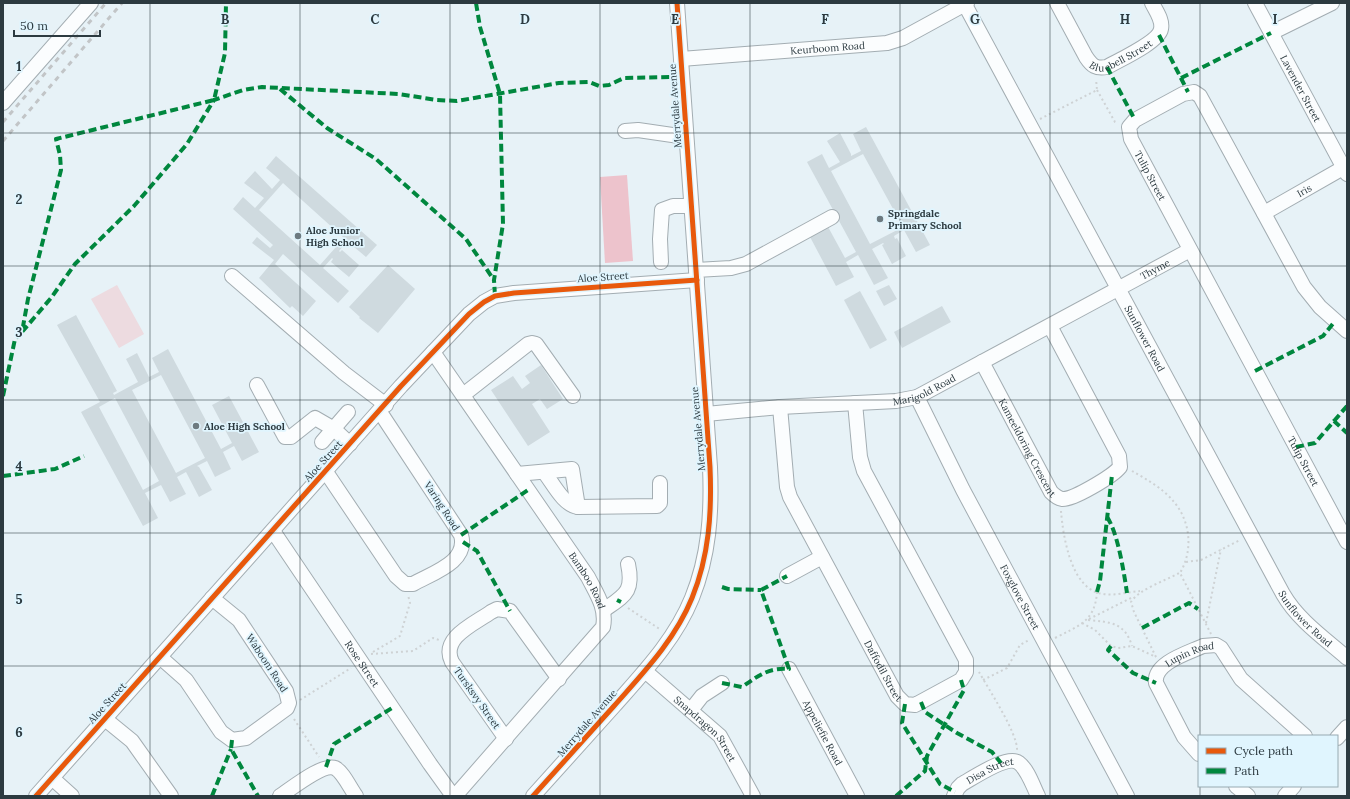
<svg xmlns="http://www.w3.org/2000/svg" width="1350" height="799" font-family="Lora,serif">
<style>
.green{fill:#eddbe0}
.water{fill:#edc3cc}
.building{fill:#cfdadf;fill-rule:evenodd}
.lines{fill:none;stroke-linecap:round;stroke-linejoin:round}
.minor-casing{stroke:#a3adb2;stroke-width:16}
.path{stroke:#ced2d4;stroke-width:2;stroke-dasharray:2 3;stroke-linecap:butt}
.minor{stroke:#fbfdfe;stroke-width:14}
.rail{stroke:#c2c5c7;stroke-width:3;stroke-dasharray:5 5;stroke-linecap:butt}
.quiet{stroke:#00873e;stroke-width:4;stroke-dasharray:8 4;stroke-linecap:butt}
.cycleway-casing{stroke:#e0f5fe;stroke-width:8}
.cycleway{stroke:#e8590c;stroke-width:5}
.grid{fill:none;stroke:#2c3a40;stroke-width:1;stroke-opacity:0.55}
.poi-dot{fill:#6d7a80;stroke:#e0f5fe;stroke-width:1.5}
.labels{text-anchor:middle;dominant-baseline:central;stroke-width:3.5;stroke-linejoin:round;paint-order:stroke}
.street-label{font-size:10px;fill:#2c3a40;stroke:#e0f5fe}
.poi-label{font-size:10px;font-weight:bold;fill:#2c3a40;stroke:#e0f5fe;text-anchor:start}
.grid-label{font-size:13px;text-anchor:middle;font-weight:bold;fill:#2c3a40;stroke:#e0f5fe;stroke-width:3.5;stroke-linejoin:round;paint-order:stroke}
</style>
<rect width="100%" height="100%" fill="#e7f2f7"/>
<path class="green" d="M117,285L144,334L119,348L91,299Z"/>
<path class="water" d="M627,175L633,261L605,263L600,177Z"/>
<g class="building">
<path d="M866,127L930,245L916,252L904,230L894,236L895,239L897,238L906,256L892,264L882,245L884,244L883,243L872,249L888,278L874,285L858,255L846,262L854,277L836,286L809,235L827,225L845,258L856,252L807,162L822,154L829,168L840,162L827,141L840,133L851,154V156L861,151L853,134ZM863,154L903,227L870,244L831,171Z"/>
<path d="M276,156L377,245L366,257L347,241L339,251L340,252L342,250L359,265L349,277L331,262L333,259L332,258L323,268L349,291L338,303L283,254L275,264L316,301L303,316L292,306L290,308L259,278L274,260L252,243L257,237L270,248L273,245L233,209L243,197L255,208L264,198L244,183L255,171L272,189L280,180L266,168ZM283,183L344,238L320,265L259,210Z"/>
<path d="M388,265L415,289L378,333L359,318L360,317L349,307Z"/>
<path d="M889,285L897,299L884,306L876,291Z"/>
<path d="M860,291L887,340L870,349L844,300Z"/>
<path d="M942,306L951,322L902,348L894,332Z"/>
<path d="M76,315L117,391L113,393L114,395L138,382L126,359L137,353L149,377L159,372L152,358L168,349L221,449L232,443L212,405L229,396L259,452L242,461L234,446L223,452L231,469L215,477L207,461L197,466L199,467L212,490L199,497L186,472L177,477L186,494L170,502L161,485L145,493L158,518L143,526L81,412L100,402L57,325ZM161,375L205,458L176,473L132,390ZM115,398L159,481L143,490L99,407Z"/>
<path d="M541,365L563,399L547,409L540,399L532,404L550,432L528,446L491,390L513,376L522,389L530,383L525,376Z"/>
</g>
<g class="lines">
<g class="minor-casing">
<g id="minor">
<path id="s1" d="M964,3L1283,594C1298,620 1324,638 1347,658"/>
<path id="s2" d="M1057,3L1086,57C1092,66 1096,69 1107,67C1119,60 1159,42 1161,29C1163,20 1156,11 1152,3"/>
<path id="s3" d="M1255,3L1347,174"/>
<path d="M1271,33L1332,3"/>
<path id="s4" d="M681,59L887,43L903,38L967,3"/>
<path d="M3,103L91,3"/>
<path d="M625,131L638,130L686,137"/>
<path id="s5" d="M1264,213L1343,168"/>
<path d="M661,262L660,239L662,210L673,206H691"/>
<path d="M696,270L731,268L746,264L832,217"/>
<path d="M232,276L344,373L386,405"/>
<path id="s6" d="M1347,331L1320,307L1304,287L1200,96L1194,92L1183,94L1135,120L1129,127L1131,139L1347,542"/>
<path id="s7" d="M433,352L588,577C596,593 607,608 603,627L455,796"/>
<path id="s8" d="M982,362L1051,492C1054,495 1057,498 1062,499C1073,500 1113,476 1120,467L1119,456L1050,326"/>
<path d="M257,385L285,437H291L315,418L334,429L350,444"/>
<path d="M463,395L528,344L532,343L536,344L573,396"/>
<path id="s9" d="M917,397L963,490L1127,796"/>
<path id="s10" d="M780,407L787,487L790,497L897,696L905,704L915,705L961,680L966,672V660L864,471L860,457L855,403"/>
<path id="s11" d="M706,414L780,407L896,401L917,397L1190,250"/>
<path d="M322,442L348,412"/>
<path d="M326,472L396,576L405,584H413C432,573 469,562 461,535L380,412"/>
<path d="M544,472C553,483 563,505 578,507L657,506L660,503V483"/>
<path d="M517,474L572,469L578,507"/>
<path id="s12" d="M273,531L430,764L453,796"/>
<path d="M787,576L822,557"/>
<path d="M604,610C625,595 634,592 628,564"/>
<path d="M160,657L186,680L221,732L232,740L246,738L287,708L289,703L286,691L239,620L212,598"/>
<path id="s13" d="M789,669L857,796"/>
<path id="s14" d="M645,671L720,736L753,796"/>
<path d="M691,710L702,696L722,683"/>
<path d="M105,719L132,741L171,796"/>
<path d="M1337,738L1347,727"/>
<path d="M506,739L452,662C440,638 474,624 491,612L497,609L510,611L559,679"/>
<path id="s15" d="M1199,754L1184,737L1156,683C1153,663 1188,653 1203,646L1216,645L1221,648L1241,679L1305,736"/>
<path d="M52,778L72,796"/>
<path d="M1236,786L1248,796"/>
<path d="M36,796L401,386L469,314L484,302L495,296L514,293L697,280"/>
<path d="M280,796C291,789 323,763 335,768C343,772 350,788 356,796"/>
<path d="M533,796C560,766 587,736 614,706C643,673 675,640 692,598C709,556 712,513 710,467L677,3"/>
<path id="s16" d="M954,796L958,788L962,784C973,778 1008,754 1019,763C1028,770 1033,786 1038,796"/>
<path d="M1285,796L1294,786"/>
</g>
</g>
<g class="path">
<path d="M1097,90L1115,122L1118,123"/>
<path d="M1040,119L1097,90L1096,79"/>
<path d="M1132,471C1146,479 1164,489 1174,502C1191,522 1193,551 1180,573L1211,634"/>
<path d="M1061,511C1063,536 1071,590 1103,594C1115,596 1128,592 1140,591"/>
<path d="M1186,562L1201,560L1240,540"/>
<path d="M628,608L661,630"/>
<path d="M1089,619L1133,597"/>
<path d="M1088,620C1109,622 1125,622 1132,646"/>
<path d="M1082,623L1095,630L1111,646L1118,648L1132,646L1156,657"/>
<path d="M1206,623L1221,549"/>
<path d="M1055,638C1078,626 1095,622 1097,592"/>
<path d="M373,652L400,636L410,603L408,595"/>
<path d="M371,654L413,651L433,638L439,640"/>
<path d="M1156,657L1134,612L1131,602C1139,589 1165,581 1179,573"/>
<path d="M979,672C988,688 1018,734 1017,750"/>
<path d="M983,680L1007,668L1020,645L1029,640"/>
<path d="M300,700L351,668"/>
<path d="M294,719L319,757"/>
</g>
<use href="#minor" class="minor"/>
<g class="rail">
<path d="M3,122L106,3"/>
<path d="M3,141L122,3"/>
</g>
<g class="quiet">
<path d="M476,3L480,27L500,94L503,224L494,280L495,296"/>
<path d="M1159,35L1188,92"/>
<path d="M1107,67L1135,120"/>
<path d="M1181,78L1271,33"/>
<path d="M280,89L327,128L376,159L466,239L494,280"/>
<path d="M22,332L51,298L75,264L134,206L187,144L214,100L243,90L262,87L399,94L437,100L457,101L559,83L589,82L599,86L609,85L624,78L672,77"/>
<path d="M1255,371L1323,336L1335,321"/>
<path d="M3,396L15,339L22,332L28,299L61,170L60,155L56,139L214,100L225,53L226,3"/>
<path d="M1334,421L1347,406"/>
<path d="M1296,447L1315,443L1334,421L1347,433"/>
<path d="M3,476L55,469L84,456"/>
<path d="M1107,517C1118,533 1124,573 1127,593"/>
<path d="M461,535L528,490"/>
<path d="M463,542L477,551L510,611"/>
<path d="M722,587L728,589L761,590"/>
<path d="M1097,592L1100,581L1112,475"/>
<path d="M617,600L621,602"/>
<path d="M1142,628L1189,603L1198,609"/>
<path d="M1111,646L1108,650L1133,673L1156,683"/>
<path d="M722,683L742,687C758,676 769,667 789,669L761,590L787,576"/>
<path d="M921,702L925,712L957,733L992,752L1001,763"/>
<path d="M905,704L902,723L940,784L955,792"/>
<path d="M232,740L231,749L258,796"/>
<path d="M326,767L334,744L392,708"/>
<path d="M212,796L231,749"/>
<path d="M896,796L925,771L927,756L964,690L961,680"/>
</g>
<g class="cycleway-casing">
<g id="cycleway">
<path d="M36,796L401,386L469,314L484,302L495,296L514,293L697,280"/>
<path d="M533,796C560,766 587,736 614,706C643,673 675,640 692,598C709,556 712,513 710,467L677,3"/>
</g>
</g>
<use href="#cycleway" class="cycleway"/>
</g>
<path class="grid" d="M150,3V796M300,3V796M450,3V796M600,3V796M750,3V796M900,3V796M1050,3V796M1200,3V736M3,133H1347M3,266H1347M3,400H1347M3,533H1347M3,666H1347M1200,786V796"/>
<g class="poi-dot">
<circle cx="880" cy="219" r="4"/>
<circle cx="298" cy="236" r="4"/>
<circle cx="196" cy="426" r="4"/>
</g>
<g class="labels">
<g class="street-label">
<text stroke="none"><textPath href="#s4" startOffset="147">Keurboom Road</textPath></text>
<text stroke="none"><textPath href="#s2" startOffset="103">Bluebell Street</textPath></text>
<text stroke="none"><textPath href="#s3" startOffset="97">Lavender Street</textPath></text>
<text transform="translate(675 106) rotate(-94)">Merrydale Avenue</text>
<text stroke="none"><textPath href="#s6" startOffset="415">Tulip Street</textPath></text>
<text stroke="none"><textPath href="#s5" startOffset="46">Iris</textPath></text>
<text stroke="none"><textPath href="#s11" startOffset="482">Thyme</textPath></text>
<text transform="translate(603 277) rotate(-4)">Aloe Street</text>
<text stroke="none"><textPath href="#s1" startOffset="381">Sunflower Road</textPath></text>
<text stroke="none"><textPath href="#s11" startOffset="221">Marigold Road</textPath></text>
<text transform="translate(698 429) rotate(-95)">Merrydale Avenue</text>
<text stroke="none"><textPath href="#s8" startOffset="97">Kameeldoring Crescent</textPath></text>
<text transform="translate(323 461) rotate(-48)">Aloe Street</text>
<text stroke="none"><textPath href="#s6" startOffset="739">Tulip Street</textPath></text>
<text transform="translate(442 506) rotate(57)">Varing Road</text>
<text stroke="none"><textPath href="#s7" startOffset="276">Bamboo Road</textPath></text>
<text stroke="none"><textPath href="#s9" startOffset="225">Foxglove Street</textPath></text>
<text stroke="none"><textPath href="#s1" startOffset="705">Sunflower Road</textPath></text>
<text stroke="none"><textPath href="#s15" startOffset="132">Lupin Road</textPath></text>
<text transform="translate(267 663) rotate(57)">Waboom Road</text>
<text stroke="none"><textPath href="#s12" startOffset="160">Rose Street</textPath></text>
<text stroke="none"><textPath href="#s10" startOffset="288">Daffodil Street</textPath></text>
<text transform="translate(477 698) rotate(55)">Tursksvy Street</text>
<text transform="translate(107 703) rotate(-48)">Aloe Street</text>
<text transform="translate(587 723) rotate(-49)">Merrydale Avenue</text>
<text stroke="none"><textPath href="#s14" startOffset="84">Snapdragon Street</textPath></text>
<text stroke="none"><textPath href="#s13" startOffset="72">Appeliefie Road</textPath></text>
<text stroke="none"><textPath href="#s16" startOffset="46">Disa Street</textPath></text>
</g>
<g class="poi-label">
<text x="888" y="213">Springdale<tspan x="888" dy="12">Primary School</tspan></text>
<text x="306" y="230">Aloe Junior<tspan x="306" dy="12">High School</tspan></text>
<text x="204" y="426">Aloe High School</text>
</g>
</g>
<g class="grid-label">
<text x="225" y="24">B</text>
<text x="375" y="24">C</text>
<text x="525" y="24">D</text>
<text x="675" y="24">E</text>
<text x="825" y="24">F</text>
<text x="975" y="24">G</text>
<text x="1125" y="24">H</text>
<text x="1275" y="24">I</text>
<text x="19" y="71">1</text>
<text x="19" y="204">2</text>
<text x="19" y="337">3</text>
<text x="19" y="471">4</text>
<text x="19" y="604">5</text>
<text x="19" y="737">6</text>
</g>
<rect width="1350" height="799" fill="none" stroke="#2c3a40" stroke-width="8"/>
<rect x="1198" y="735" width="140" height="52" fill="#e0f5fe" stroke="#98aab2"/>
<rect x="1206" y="748" width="20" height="6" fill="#e8590c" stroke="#98aab2"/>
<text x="1234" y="755" font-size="12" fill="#2c3a40">Cycle path</text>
<rect x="1206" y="768" width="20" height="6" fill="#00873e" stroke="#98aab2"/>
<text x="1234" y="775" font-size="12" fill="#2c3a40">Path</text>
<path d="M14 30v6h86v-6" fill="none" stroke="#2c3a40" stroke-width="2"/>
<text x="20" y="30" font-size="12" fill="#2c3a40" stroke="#e0f5fe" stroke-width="3" paint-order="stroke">50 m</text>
</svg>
